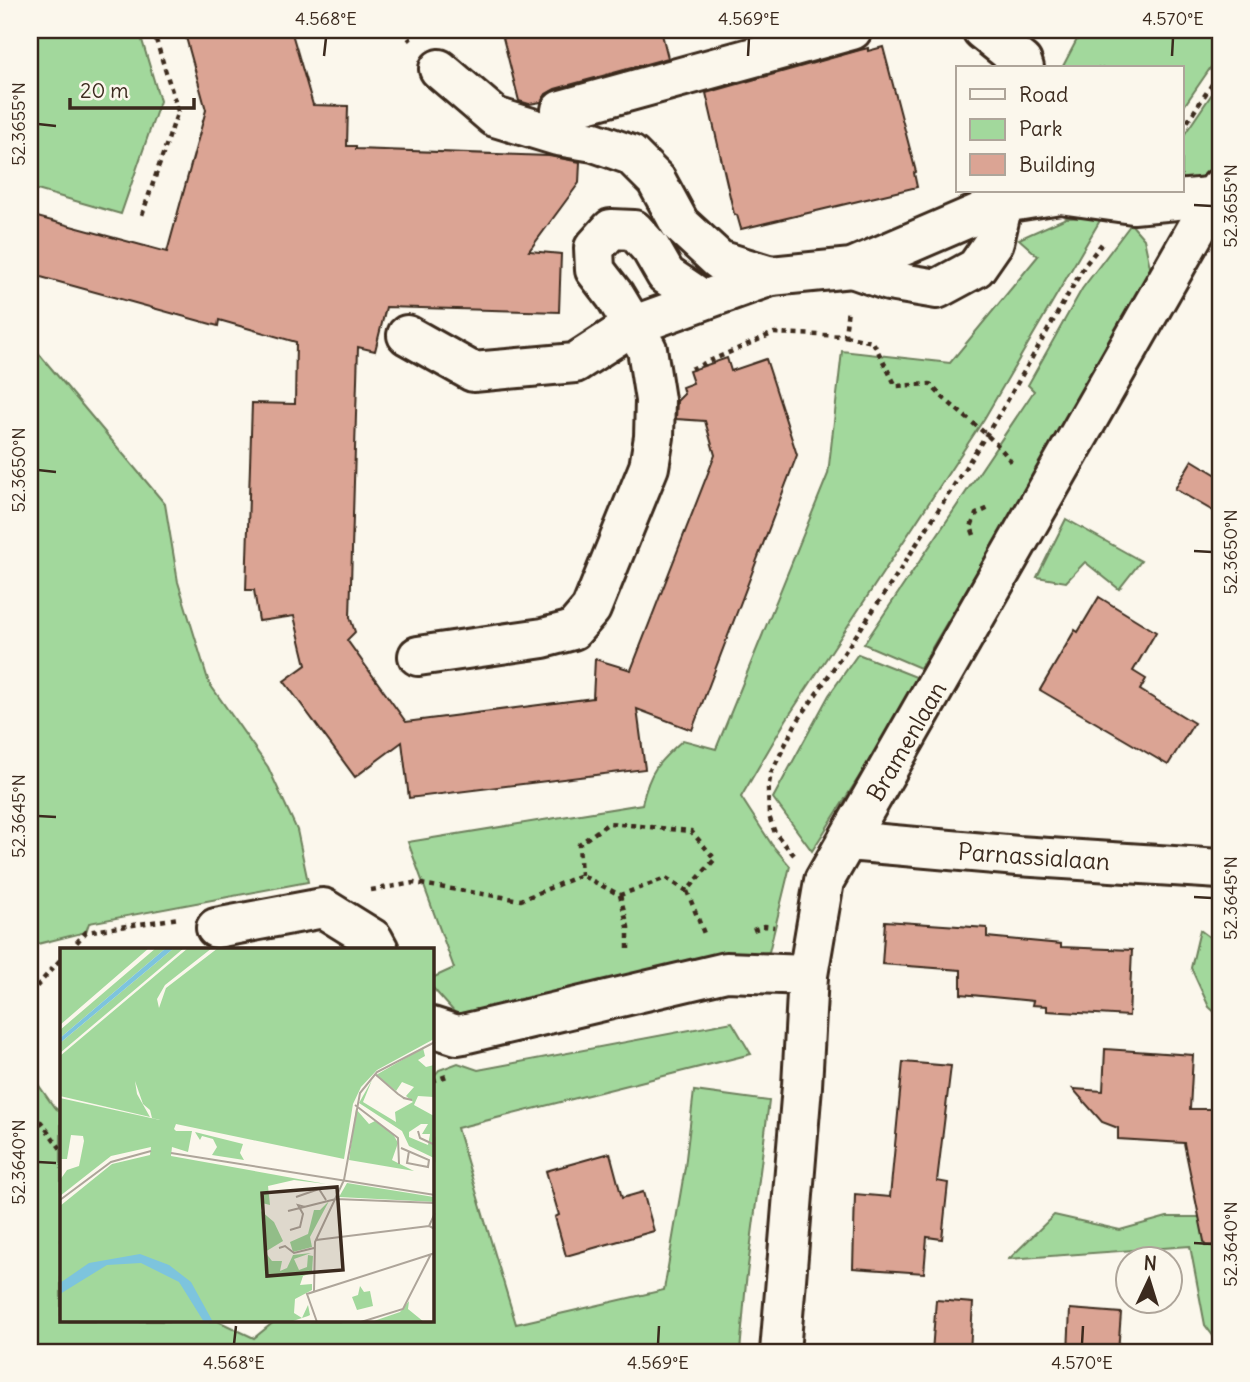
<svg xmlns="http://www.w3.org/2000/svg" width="1250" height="1382" font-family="Delius,sans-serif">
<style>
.green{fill:#a2d89c;stroke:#6e815d;stroke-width:2}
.building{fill:#dba494;stroke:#3b2a1e;stroke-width:2}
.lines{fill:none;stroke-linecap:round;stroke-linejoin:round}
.minor-casing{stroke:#3b2a1e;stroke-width:44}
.path{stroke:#3b2a1e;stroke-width:4.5;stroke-dasharray:5 5;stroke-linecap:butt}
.minor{stroke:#fbf7ec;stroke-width:38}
.ticks{fill:none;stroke:#3b2a1e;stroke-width:2.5}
.labels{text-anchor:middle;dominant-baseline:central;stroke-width:6;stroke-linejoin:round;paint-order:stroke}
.street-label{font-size:24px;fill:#3b2a1e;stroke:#fbf7ec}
.inset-road{fill:none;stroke:#aea59a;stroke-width:2}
.view{fill:#3b2a1e;fill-opacity:0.15;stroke:#3b2a1e;stroke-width:3.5}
.inset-edge{fill:none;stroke:#3b2a1e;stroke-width:3.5}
.neatline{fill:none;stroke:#3b2a1e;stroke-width:2.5}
.ticks-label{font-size:18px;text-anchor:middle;fill:#3b2a1e}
</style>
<rect width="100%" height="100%" fill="#fbf7ec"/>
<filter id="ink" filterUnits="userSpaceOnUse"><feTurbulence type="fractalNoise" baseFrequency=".0143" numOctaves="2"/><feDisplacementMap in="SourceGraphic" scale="14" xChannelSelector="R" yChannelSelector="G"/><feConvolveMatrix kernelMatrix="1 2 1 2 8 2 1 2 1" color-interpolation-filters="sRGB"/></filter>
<g filter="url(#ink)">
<g class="green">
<path d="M30,30H139L160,101L121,214L30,188Z"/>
<path d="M1082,30H1220V54L1182,109V68H1062Z"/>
<path d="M1220,82V151L1205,180H1182V138Z"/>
<path d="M1102,217L984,419L786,720L741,797L772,845L790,866L769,952L456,1014L432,987V978L454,968L408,842L642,804C650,770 658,762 683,740L716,749L828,474L842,351L950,363L1038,256L1019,239L1066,218Z"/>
<path d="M1131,224L1144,239L1152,276L920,668L864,644L1034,391L1028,385L1082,289Z"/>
<path d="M30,343L165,504L178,582L209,683L268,767L297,830L308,882L89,923L86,932L30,946Z"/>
<path d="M1066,519L1141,561L1119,589L1085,562L1066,582L1037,577Z"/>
<path d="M858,654L921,679L812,851L773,798L829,695Z"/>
<path d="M1200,930L1220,945V1017L1209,1007L1191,968Z"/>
<path d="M732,1022L751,1054L457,1128L516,1324L664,1290L685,1167L694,1091L769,1101L746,1282L740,1352H30V1073L54,1107L61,1112V1321H218L254,1338L275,1321H432V1078L439,1070L458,1063L478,1070Z"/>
<path d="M1054,1215L1120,1230L1167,1217H1216L1220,1236V1345L1205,1325L1190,1246L1009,1259Z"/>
</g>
<g class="building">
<path d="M184,30H291L313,105L348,106L347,146H356V149L549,156L580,162L579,183L529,251L561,254L559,312L386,307L375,351L358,347L350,617L355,632L347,640L406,722L593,698L595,659L631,670L715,455L705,421L676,419L677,401L684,394L682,387L693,383L689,371L727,358L731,371L766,359L797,455L692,730L637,709L645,769L409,798L402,742L355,777L284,681L306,665L294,616L259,621L254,590H246L252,403L295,404L296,342L219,320L218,326L30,274V215L167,252L206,110Z"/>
<path d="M501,30H661L668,58L555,89L546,94L541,102L529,104L519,101Z"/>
<path d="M883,47L916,172L914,173L917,187L741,229L737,215L734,214L706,93L860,50L868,48V51Z"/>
<path d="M1192,460L1220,477V515L1175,489Z"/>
<path d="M1099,597L1156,632L1133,671L1146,679L1140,690L1194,723L1168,765L1040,690L1075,630L1078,632Z"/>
<path d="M885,921L987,928V937L1061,944V947L1132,950L1129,1016L1047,1011V1006L1032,1005L1033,1001L961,994V970L882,964Z"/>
<path d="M1105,1049L1193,1055L1190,1109H1214L1220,1145V1245L1205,1246L1184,1143L1118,1139V1128L1102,1122L1073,1089L1103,1091Z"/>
<path d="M903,1062L951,1066L937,1181L948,1183L942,1239L927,1237L924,1273L853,1268L855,1194L890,1197Z"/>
<path d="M610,1153L622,1198L643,1192L654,1231L566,1256L555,1217L559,1215L546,1171Z"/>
<path d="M936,1300L973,1303L970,1351L932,1352Z"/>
<path d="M1070,1309L1121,1313L1118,1352H1068Z"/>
</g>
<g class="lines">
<g class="minor-casing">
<g id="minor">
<path d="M982,30L1022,62L1024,68"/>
<path d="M439,69L495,117L558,136L594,142L631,155L656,180L680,224L719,260L771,276"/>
<path d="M561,110L852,30"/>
<path d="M852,268L889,281L937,289L976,268L994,242L1003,203"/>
<path d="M407,335L473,372L575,363L632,326L771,276L852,268L1003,203L1060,194L1133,204L1220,196"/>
<path d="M418,656L543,638L573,630L591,609L649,467L654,437L655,400L647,349L615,296L595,270L594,248L611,229L634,230L651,249L666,275L703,300"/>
<path d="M848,841L1018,856L1220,869"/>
<path d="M216,928L323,908L373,939L379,950"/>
<path d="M432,1027L457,1035L463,1034L726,972L808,975"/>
<path d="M780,1352L802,1086L808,975L824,881L1220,188"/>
</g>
</g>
<g class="path">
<path d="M402,30L411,41"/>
<path d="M1182,130L1220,72"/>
<path d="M142,215L178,111L153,30"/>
<path d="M845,336L873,342L896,386L930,384C951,409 1000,439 1013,466"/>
<path d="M691,369L774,333L845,336L848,308"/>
<path d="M974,535L971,527L976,514L989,508"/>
<path d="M794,855L775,833L769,816L768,789L771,773L795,725L893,581L1002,410L1085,265L1104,241"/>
<path d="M371,890L414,883L521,900L581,875L620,895L666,878L687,891L715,859L691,831L609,823L579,844L581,875"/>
<path d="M687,891L705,936"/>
<path d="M620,895L628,927V953"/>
<path d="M753,930L764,926L774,927"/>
<path d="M70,950L86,932L179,918"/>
<path d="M30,994L61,959"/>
<path d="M432,1081L447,1076"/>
<path d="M30,1118L41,1122L61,1149"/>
</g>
<use href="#minor" class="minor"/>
</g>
</g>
<path class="ticks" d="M324,56L326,38M748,56L749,38M1172,56L1173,38M38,124L56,126M1194,205L1212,206M38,470L56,472M1194,551L1212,552M38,816L56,817M1194,897L1212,898M38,1162L56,1163M1194,1243L1212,1244M234,1344L236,1326M658,1344L659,1326M1082,1344L1083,1326"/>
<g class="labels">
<g class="street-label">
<text transform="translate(906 741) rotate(-60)">Bramenlaan</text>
<text transform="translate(1034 856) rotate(4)">Parnassialaan</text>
</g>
</g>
<g transform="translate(60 948)">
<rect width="374" height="374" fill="#fbf7ec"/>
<path d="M0,0H89L0,77ZM96,0H106L0,90V82ZM114,0H124L0,105V95ZM128,0H152L105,37L97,51L99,60L106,40L158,0H374V91L317,122L301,139L293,156L284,211L116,176L114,181L116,183H132L128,204L112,199L111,208L266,236L234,232L208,238L210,257L202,255L201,263L214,274L223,293L205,304L212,313H222L220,323L227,320L233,307L251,305L234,311L239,322L247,319L248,307L253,308L252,325L243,328L240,337L252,336V342L235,351L234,365L242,370L248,357L250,367L248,368L230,374H0V258L52,216L90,207L91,199L51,208L0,248V232L7,222L19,218L24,193L23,188L11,187L7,211H0V150L100,172L92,170L90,162L83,156L75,133L77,146L90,169L0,148V108ZM363,100L365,108L358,112L366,119L374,117V149L358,148L354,157L374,168V210L349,198L342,183L299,155L312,132L303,154L336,174L335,164L353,154L346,148L354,139L342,134L336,143L316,127ZM361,176H368L362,186H370L368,197L349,189V184ZM296,161L309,176L315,173L333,186L338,195L332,212L354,223L289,212ZM135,184L183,196L180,205L184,212L152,207L157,199L153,191L142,188L140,192ZM287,235L374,249L375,254L279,249ZM269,253L250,289L252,299L233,304L230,294L248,286L254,262H260ZM300,338L304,344L310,343L313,358L297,362L292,349L298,347ZM349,353L348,361L364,374H311L340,364Z" fill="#a2d89c" fill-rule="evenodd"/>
<path d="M106,0H114L0,95V90ZM80,306L109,317L131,334L153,374H144L119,334L81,315L47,317L0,346V335L29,315Z" fill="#7dc4dd"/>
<path class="inset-road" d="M315,126L338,146L344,150L352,152L343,150M295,157L338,190L339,216M358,183L360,190L375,197M341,200L369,212L368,219L347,215L349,203M111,205L375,247M236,249L259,241L266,252M0,252L51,214L91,203M228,263L276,251L375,255M375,265L369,278L375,281M230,282L240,279L243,266L238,257L245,259M256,292L369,278M219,300L225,298L234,305L254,300M254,344L255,294L284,232L300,145L317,124L375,94M257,374L247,346L375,305M301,374L343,361L371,306"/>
<path class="view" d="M277,239L283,322L207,328L202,245Z"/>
<rect width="374" height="374" class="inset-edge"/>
</g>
<rect width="1250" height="1382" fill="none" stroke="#fbf7ec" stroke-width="77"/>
<rect x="956" y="66" width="228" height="126" fill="#fbf7ec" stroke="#aea59a" stroke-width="2"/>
<rect x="970" y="89" width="35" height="10" fill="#fbf7ec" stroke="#aea59a" stroke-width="2"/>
<text x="1019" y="102" font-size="21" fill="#3b2a1e">Road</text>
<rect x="970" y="119" width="35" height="21" fill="#a2d89c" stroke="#aea59a" stroke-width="2"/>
<text x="1019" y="136" font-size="21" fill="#3b2a1e">Park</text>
<rect x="970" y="154" width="35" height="21" fill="#dba494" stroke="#aea59a" stroke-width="2"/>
<text x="1019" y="172" font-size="21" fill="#3b2a1e">Building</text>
<g transform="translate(1149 1280) rotate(4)"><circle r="33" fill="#fbf7ec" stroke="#aea59a" stroke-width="2"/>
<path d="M0-5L12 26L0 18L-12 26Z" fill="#3b2a1e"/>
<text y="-10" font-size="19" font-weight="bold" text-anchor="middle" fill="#3b2a1e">N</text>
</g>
<path d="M70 98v10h124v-10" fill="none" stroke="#3b2a1e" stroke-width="3.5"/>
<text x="80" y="98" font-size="21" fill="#3b2a1e" stroke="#fbf7ec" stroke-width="5" paint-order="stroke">20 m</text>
<rect x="38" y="38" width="1174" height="1306" class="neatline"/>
<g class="ticks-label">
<text x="326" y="25">4.568°E</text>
<text x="749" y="25">4.569°E</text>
<text x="1173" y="25">4.570°E</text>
<text transform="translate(19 124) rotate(-90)" y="6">52.3655°N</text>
<text transform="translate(1231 206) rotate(-90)" y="6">52.3655°N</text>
<text transform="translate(19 470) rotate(-90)" y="6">52.3650°N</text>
<text transform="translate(1231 552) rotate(-90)" y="6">52.3650°N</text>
<text transform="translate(19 816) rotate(-90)" y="6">52.3645°N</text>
<text transform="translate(1231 898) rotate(-90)" y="6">52.3645°N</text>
<text transform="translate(19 1162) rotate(-90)" y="6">52.3640°N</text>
<text transform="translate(1231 1244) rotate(-90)" y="6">52.3640°N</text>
<text x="234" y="1369">4.568°E</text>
<text x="658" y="1369">4.569°E</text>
<text x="1082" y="1369">4.570°E</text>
</g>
</svg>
